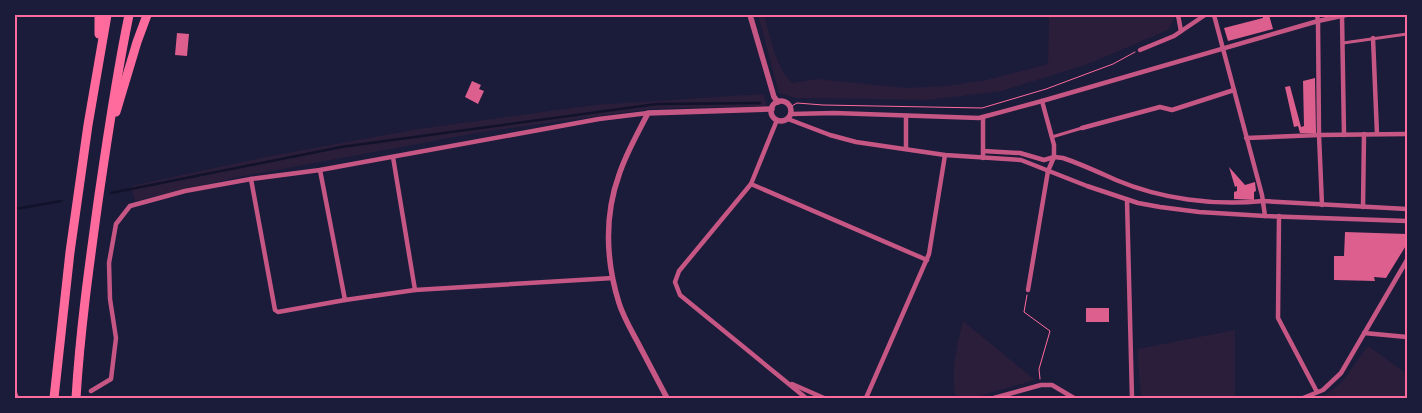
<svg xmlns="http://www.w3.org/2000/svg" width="1422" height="413" font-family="Arial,sans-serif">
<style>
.green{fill:#2a1e3b}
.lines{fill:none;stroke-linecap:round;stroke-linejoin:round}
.stream{stroke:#12122b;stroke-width:2.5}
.building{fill:#dd5f8e}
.path{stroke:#ff6b9d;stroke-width:1}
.pedestrian{stroke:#c65784;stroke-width:3}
.minor{stroke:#c65784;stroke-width:4.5}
.tertiary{stroke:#c65784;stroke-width:5.5}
.motorway{stroke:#ff6b9d;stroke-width:9}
.neatline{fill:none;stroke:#ff6b9d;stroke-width:2}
</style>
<rect width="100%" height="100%" fill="#1b1b3a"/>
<g class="green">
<path d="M758,15H764C771,38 775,66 792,83L816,79L906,88L946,86L987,80L1048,64L1049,19L1045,15H1175V17L1168,30L1088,64L1002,91L928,100L795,98L779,93Z"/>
<path d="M763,94L767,106L650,109L482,132L239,177L135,201L131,186L270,156L418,129L594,105Z"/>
<path d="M963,321L1035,380L986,394L977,398H956C950,372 957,346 963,321Z"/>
<path d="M1235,330V398H1141L1137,349Z"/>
<path d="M1368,346L1407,374V398H1322L1342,382Z"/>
</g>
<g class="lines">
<g class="stream">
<path d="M111,193L341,147L657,104L760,103"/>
<path d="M15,209L61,201"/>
</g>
</g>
<g class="building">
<path d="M1263,15H1269L1273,29L1228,41L1224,28L1263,18Z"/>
<path d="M177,33L189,34L187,56L175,55Z"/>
<path d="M1315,78L1316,133H1300L1298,126L1294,127L1285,87L1290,86L1301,127L1304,126L1303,81Z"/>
<path d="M472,81L481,85L479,89L484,91L478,104L465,97Z"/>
<path d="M1229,167L1245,185L1255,182L1256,191L1254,192V200L1234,199V192L1237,191V186L1235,187Z"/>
<path d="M1345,232L1407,234V244L1386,278L1374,277L1375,281L1334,280V256H1344Z"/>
<rect x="1086" y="308" width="23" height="14"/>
</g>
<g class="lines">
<g class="path">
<path d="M790,107L797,103L823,105L982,108L1046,89L1113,64L1135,52"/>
<path d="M1027,295L1024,312L1050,331L1039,369L1040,379"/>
</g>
<g class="pedestrian">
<path d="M1343,43L1407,34"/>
<path d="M1052,137L1082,128"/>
</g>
<g class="minor">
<path d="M1178,15L1181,31"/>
<path d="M1214,15L1262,195L1265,216"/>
<path d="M1317,15L1318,21L1319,135L1322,205"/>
<path d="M1342,16L1344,135"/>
<path d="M1373,38L1377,134"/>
<path d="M1140,50L1174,36L1205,15"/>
<path d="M791,114L834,113L979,118L1042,101L1318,21L1346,15"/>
<path d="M983,117V158"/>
<path d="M788,119L830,135L856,142L945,155L1021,160L1087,186L1138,203L1160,207L1199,212L1265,216L1407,221"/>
<path d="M777,120L751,184L679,271L675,282L680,295L806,398"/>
<path d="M1082,128L1160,107L1172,110L1234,90"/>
<path d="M1246,138L1319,135L1407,134"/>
<path d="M906,149V116"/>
<path d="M983,151L1020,153L1044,160L1054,157L1063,158C1081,164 1098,172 1116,180C1161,199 1214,206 1263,201L1407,209"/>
<path d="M393,157L415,290"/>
<path d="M320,170L345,300"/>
<path d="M251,179L275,310L278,312L345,300L415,290L613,278"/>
<path d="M751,184L927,260"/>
<path d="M1127,200L1132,398"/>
<path d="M1363,207L1364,134"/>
<path d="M1279,216L1278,318L1317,392"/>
<path d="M1028,290L1048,171L1054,157V145L1042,101"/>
<path d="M1364,333L1407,337"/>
<path d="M792,384L824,398"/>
<path d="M91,391L111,379L116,338L110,299L109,263L116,224L130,206L185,191L251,179L320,170L599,119L648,113"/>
<path d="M15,393L17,398"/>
<path d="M866,398L929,254L945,155"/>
<path d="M994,398L1041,385H1052L1074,398"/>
<path d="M1303,398L1323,390L1341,373L1407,260"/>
</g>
<g class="tertiary">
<path d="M750,15L774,97L778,102"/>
<circle cx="781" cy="111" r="10"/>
<path d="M667,398C657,379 647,360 637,341C630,328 623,316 619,303C606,262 604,216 619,175C626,153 638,133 648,113L772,109"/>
</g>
<g class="motorway">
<path d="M99,34V15"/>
<path d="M116,112L137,42L147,15"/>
<path d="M54,398L70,252L88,125L107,15"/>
<path d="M76,398C80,332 89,267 98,202C107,140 116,77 129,15"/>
</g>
</g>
<rect width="1422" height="413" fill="none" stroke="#1b1b3a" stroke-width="32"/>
<rect x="16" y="16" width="1390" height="381" class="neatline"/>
</svg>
